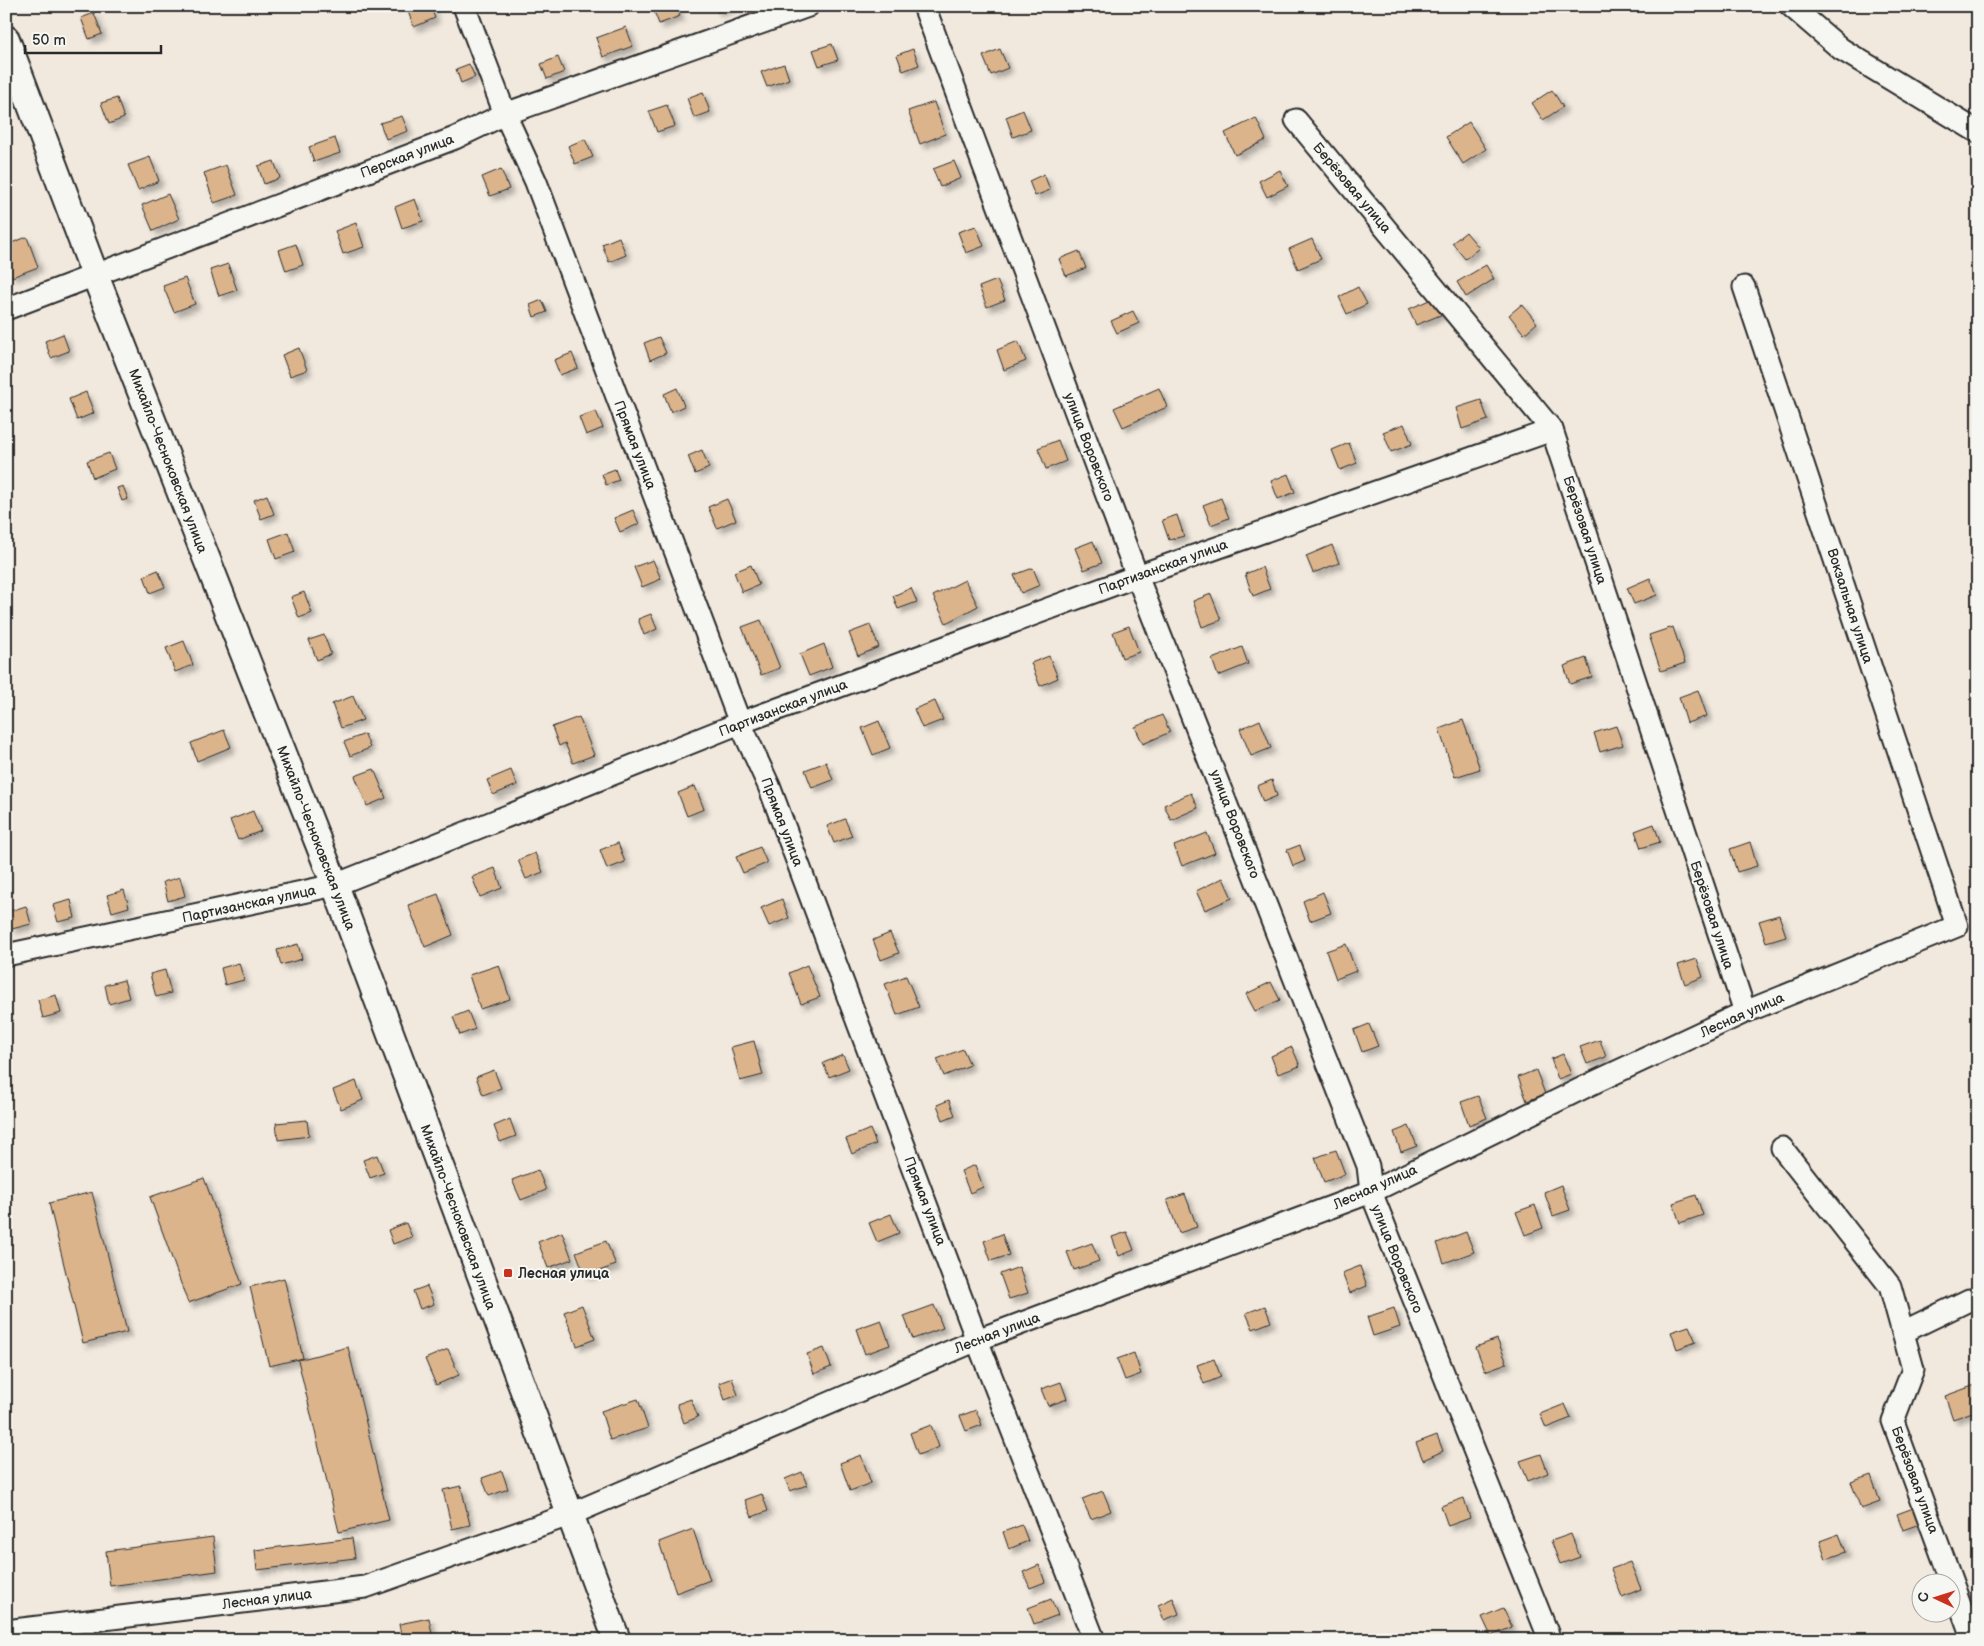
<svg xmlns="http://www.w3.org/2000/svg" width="1984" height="1646" font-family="'Balsamiq Sans',sans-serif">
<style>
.building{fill:#dbb48c;stroke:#2b2b2b;filter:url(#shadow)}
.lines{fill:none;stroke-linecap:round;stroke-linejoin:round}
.minor-casing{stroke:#2b2b2b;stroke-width:25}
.tertiary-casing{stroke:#2b2b2b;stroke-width:30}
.minor{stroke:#f6f6f2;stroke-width:21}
.tertiary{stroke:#f6f6f2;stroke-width:26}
.poi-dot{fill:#c8321e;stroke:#f6f6f2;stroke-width:2}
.labels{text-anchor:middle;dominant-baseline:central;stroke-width:4;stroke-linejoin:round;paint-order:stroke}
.street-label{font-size:14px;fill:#2b2b2b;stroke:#f6f6f2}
.poi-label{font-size:14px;font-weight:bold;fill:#2b2b2b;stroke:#f6f6f2;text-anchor:start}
</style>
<defs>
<filter id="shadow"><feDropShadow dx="4.5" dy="4.5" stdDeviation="2.5" flood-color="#0004"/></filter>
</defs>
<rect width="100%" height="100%" fill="#f1e9de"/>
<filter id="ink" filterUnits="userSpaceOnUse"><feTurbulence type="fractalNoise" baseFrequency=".02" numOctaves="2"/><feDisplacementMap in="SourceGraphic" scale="10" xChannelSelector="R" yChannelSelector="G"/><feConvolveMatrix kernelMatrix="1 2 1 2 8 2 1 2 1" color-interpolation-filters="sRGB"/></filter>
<g filter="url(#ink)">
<g class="building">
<path d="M414,6H430L435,18L414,27L407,9Z"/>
<path d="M652,6H676L680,16L659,24Z"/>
<path d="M715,6H734L717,12Z"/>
<path d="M94,13L102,34L89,39L81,18Z"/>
<path d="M626,27L633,46L603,57L596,38Z"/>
<path d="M832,44L838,60L819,66L813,50Z"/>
<path d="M913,49L919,65L903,71L897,55Z"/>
<path d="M1000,49L1008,68L991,75L983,56Z"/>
<path d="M558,57L564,72L547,79L541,64Z"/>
<path d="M469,64L475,77L461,83L456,69Z"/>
<path d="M784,64L789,79L767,87L761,72Z"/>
<path d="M1552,90L1563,107L1543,120L1532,103Z"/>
<path d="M703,92L710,112L694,118L687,98Z"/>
<path d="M117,98L124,118L109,124L101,103Z"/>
<path d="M934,102L945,134L920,144L908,111Z"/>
<path d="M667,105L675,126L657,132L649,111Z"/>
<path d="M1023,110L1031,130L1013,137L1006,117Z"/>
<path d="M402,116L408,131L386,139L380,123Z"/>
<path d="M1256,118L1266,140L1235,155L1225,133Z"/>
<path d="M1469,122L1486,149L1463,164L1446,137Z"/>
<path d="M335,138L340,153L314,162L309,147Z"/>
<path d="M585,139L593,157L575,164L568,146Z"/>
<path d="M150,157L159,181L138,190L128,165Z"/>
<path d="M274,161L280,178L264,184L258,166Z"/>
<path d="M954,161L961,178L940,187L933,169Z"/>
<path d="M226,165L237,195L214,203L204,173Z"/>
<path d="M501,169L509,189L490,196L482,177Z"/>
<path d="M1280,170L1288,186L1267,197L1259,181Z"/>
<path d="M1044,174L1050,190L1035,196L1029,181Z"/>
<path d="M168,194L179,219L153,231L142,205Z"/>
<path d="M415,199L423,221L402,228L395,207Z"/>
<path d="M356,223L364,247L343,254L335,231Z"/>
<path d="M976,226L984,246L966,253L958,232Z"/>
<path d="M1466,232L1479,248L1465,259L1452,243Z"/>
<path d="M27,237L38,267L12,277L6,262V245Z"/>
<path d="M619,237L626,255L609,262L602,244Z"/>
<path d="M1312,239L1321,259L1298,269L1289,249Z"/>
<path d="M296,244L303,265L286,271L279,250Z"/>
<path d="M1079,251L1086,268L1066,276L1059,259Z"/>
<path d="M228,264L237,290L219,296L210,270Z"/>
<path d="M1486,265L1494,279L1466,297L1457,282Z"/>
<path d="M185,278L195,304L174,312L163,286Z"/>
<path d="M997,280L1005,300L987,307L979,287Z"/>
<path d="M1358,287L1367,304L1347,314L1339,297Z"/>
<path d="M1436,297L1443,314L1416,325L1409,309Z"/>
<path d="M542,300L547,312L534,317L530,305Z"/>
<path d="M1522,304L1537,323L1524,334L1509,315Z"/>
<path d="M1133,311L1139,323L1117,333L1111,321Z"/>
<path d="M63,334L69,351L51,358L45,341Z"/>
<path d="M659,337L666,353L650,360L644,343Z"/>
<path d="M1018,341L1026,361L1004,370L997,350Z"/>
<path d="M299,348L307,370L290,376L282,355Z"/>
<path d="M572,353L578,368L560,375L554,360Z"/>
<path d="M677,388L684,406L671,412L664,394Z"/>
<path d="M1159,388L1167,407L1123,427L1114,408Z"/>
<path d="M86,392L94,413L77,420L69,399Z"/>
<path d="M1481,400L1488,420L1462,429L1456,408Z"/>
<path d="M596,411L603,428L586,435L579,417Z"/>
<path d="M1404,424L1412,444L1391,452L1383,432Z"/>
<path d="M1058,440L1066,461L1046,469L1038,448Z"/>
<path d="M1349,443L1357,463L1340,470L1332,450Z"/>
<path d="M702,450L709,468L695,474L688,456Z"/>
<path d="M109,453L115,469L93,478L87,461Z"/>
<path d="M615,469L619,480L606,485L602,474Z"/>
<path d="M1288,474L1295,492L1278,499L1271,481Z"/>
<path d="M123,486L128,499L122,501L117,488Z"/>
<path d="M267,495L274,514L261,519L254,500Z"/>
<path d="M1221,498L1229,518L1211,525L1203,505Z"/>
<path d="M727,499L736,520L717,528L708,507Z"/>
<path d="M633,510L639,524L620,532L614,518Z"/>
<path d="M1177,515L1184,536L1169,540L1162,520Z"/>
<path d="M288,532L295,552L276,559L269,539Z"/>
<path d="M1093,541L1102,563L1084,570L1075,548Z"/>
<path d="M1332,545L1339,563L1313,573L1306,556Z"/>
<path d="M653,560L661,579L642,587L634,567Z"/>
<path d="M751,565L759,585L742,592L734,572Z"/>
<path d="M1262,567L1270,589L1253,596L1245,574Z"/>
<path d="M1033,568L1040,585L1021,593L1014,575Z"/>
<path d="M158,570L165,587L150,593L144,576Z"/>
<path d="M1650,578L1657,595L1634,604L1627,588Z"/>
<path d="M965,580L978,606L946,623L933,596Z"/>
<path d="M911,588L917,602L898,609L893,596Z"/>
<path d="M304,592L312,613L299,618L291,597Z"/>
<path d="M1211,594L1221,620L1202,627L1193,601Z"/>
<path d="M651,614L657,629L644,635L638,619Z"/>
<path d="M761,620L780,668L761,675L742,627Z"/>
<path d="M870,625L879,647L858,656L849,633Z"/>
<path d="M1129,626L1139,652L1122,658L1113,632Z"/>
<path d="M1673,627L1685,663L1661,671L1649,635Z"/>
<path d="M324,635L331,654L317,660L309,640Z"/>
<path d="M184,641L193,665L175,672L166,648Z"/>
<path d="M824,644L832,667L809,676L800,654Z"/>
<path d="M1242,647L1248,664L1218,676L1212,659Z"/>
<path d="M1049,656L1058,678L1040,686L1031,663Z"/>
<path d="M1586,658L1592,677L1570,684L1564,666Z"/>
<path d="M1698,690L1707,716L1687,723L1679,697Z"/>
<path d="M353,696L363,720L341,728L332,704Z"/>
<path d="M935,701L943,720L922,728L914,709Z"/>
<path d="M1162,715L1170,732L1143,744L1135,727Z"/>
<path d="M579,717L594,755L573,763L565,743L559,746L552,727Z"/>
<path d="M1260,720L1271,748L1251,756L1240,729Z"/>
<path d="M1463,720L1480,769L1455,777L1439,729Z"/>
<path d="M879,721L890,748L873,755L862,728Z"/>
<path d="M1616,726L1623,745L1600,752L1594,733Z"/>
<path d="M224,730L231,747L197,761L191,743Z"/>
<path d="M365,734L370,748L350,756L344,742Z"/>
<path d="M826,762L833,780L812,788L805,770Z"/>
<path d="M374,769L386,798L367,806L355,776Z"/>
<path d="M511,770L517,785L493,795L487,780Z"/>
<path d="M1272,780L1277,796L1263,802L1257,786Z"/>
<path d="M695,786L704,809L687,816L678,793Z"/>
<path d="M1191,793L1198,808L1171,820L1164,805Z"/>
<path d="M253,811L261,831L238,840L230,820Z"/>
<path d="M845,819L852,836L834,843L827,826Z"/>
<path d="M1654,824L1660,842L1641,848L1635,831Z"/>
<path d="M1207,833L1215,853L1182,866L1174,846Z"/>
<path d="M1750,842L1757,866L1737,872L1730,849Z"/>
<path d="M618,843L625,862L607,869L600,850Z"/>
<path d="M1300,845L1305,861L1293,866L1287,850Z"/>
<path d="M760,847L767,863L743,873L736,857Z"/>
<path d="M535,853L543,872L526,879L518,860Z"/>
<path d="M495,868L502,888L480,897L472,877Z"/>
<path d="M180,877L185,896L168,901L163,882Z"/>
<path d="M1223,878L1232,898L1205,910L1196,891Z"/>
<path d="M124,890L129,907L112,912L107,895Z"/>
<path d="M1323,892L1331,913L1310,921L1303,901Z"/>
<path d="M438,894L453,935L425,947L408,905Z"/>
<path d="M782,899L789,918L769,926L761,908Z"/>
<path d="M71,900L75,918L58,922L53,905Z"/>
<path d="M26,906L31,924L12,929L7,912Z"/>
<path d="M1779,915L1786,936L1766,942L1759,921Z"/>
<path d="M890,933L899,953L881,960L873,940Z"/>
<path d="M298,944L302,959L281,965L277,950Z"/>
<path d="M1346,944L1356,971L1336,979L1326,951Z"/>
<path d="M1697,959L1703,977L1685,984L1678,965Z"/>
<path d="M239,963L244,980L225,985L221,968Z"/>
<path d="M499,965L510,999L480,1009L469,975Z"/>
<path d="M807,965L820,997L801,1004L789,973Z"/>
<path d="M165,970L171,993L156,997L150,974Z"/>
<path d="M906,976L919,1007L897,1015L885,984Z"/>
<path d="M124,980L129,998L109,1004L105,985Z"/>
<path d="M1271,982L1280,1000L1255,1011L1246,994Z"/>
<path d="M56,995L61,1013L43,1018L38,1000Z"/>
<path d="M468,1011L475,1029L460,1035L453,1017Z"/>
<path d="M1369,1024L1378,1046L1362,1052L1354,1030Z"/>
<path d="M1600,1040L1606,1057L1587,1064L1580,1047Z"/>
<path d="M754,1041L763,1075L740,1081L731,1047Z"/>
<path d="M1292,1047L1300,1066L1278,1074L1271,1056Z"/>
<path d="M963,1049L970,1065L944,1076L937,1059Z"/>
<path d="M1563,1054L1571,1074L1558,1079L1551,1059Z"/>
<path d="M843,1055L849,1069L829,1077L823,1063Z"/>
<path d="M494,1070L501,1088L483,1095L476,1077Z"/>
<path d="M1536,1070L1545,1094L1527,1101L1518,1077Z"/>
<path d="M356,1081L363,1100L341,1109L333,1090Z"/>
<path d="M1478,1096L1487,1118L1469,1125L1461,1102Z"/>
<path d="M949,1100L955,1115L943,1120L937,1105Z"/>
<path d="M510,1119L516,1136L500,1142L494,1126Z"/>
<path d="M307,1120L309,1136L278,1140L276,1123Z"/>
<path d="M1409,1126L1417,1146L1401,1152L1394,1132Z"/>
<path d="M870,1129L876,1144L852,1154L846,1139Z"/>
<path d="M1336,1150L1345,1174L1324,1182L1315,1158Z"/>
<path d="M377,1155L384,1173L370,1178L363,1160Z"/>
<path d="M975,1165L983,1187L970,1193L961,1171Z"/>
<path d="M538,1170L546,1190L521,1200L512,1180Z"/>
<path d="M204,1178L242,1284L188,1303L150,1197Z"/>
<path d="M1561,1185L1570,1210L1553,1216L1544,1192Z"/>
<path d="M92,1192L127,1332L83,1343L49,1203Z"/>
<path d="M1185,1194L1197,1227L1179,1233L1167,1200Z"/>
<path d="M1696,1195L1703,1215L1680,1223L1673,1203Z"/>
<path d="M1535,1205L1543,1228L1525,1235L1516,1212Z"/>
<path d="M891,1214L899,1233L877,1242L869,1223Z"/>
<path d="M406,1223L412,1237L393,1244L388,1230Z"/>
<path d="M562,1232L572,1259L548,1268L538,1242Z"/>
<path d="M1127,1232L1134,1250L1119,1256L1112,1237Z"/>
<path d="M1466,1232L1474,1252L1444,1263L1437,1243Z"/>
<path d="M1002,1234L1009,1255L991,1261L984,1241Z"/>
<path d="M606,1241L616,1265L585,1276L576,1252Z"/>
<path d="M1092,1243L1099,1261L1074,1270L1067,1252Z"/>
<path d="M1360,1266L1367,1286L1350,1293L1342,1273Z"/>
<path d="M1019,1267L1028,1293L1009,1299L1000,1274Z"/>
<path d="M284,1278L303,1358L269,1366L250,1287Z"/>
<path d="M427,1286L434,1304L420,1309L413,1291Z"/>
<path d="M582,1305L595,1339L577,1346L564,1312Z"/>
<path d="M934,1305L943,1328L913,1339L904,1316Z"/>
<path d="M1265,1306L1271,1322L1253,1329L1246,1313Z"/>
<path d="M1394,1308L1400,1327L1373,1336L1367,1317Z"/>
<path d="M881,1320L890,1345L865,1354L856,1329Z"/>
<path d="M1689,1326L1696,1342L1677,1349L1671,1332Z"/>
<path d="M1497,1339L1507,1363L1485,1371L1476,1347Z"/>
<path d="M348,1347L389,1520L339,1532L298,1360Z"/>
<path d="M824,1348L831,1367L814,1374L807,1354Z"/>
<path d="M448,1349L459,1375L436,1385L425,1359Z"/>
<path d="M1134,1353L1141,1374L1125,1380L1117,1359Z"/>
<path d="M1214,1359L1221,1377L1204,1384L1197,1365Z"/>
<path d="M732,1378L738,1395L725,1400L719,1383Z"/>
<path d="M1061,1382L1067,1399L1048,1406L1041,1389Z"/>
<path d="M1978,1384V1410L1953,1419L1945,1396Z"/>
<path d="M638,1399L648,1428L610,1440L601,1411Z"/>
<path d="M691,1399L698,1417L684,1423L677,1404Z"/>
<path d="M1565,1404L1571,1418L1546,1428L1540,1414Z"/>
<path d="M976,1410L982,1425L966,1431L960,1416Z"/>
<path d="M931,1425L939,1447L918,1455L910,1433Z"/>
<path d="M1437,1435L1443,1451L1423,1460L1416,1443Z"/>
<path d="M1541,1454L1548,1473L1528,1481L1520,1461Z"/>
<path d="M861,1455L871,1483L850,1491L840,1463Z"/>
<path d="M502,1471L508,1489L489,1496L482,1478Z"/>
<path d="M802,1472L807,1485L790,1491L785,1479Z"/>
<path d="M1871,1475L1880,1502L1861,1509L1851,1482Z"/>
<path d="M461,1486L470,1525L452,1529L443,1490Z"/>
<path d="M1103,1491L1111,1511L1091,1519L1082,1499Z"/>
<path d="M762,1494L768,1511L752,1517L745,1500Z"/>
<path d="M1464,1498L1470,1518L1448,1526L1441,1506Z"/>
<path d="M1916,1507L1922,1523L1903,1530L1897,1514Z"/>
<path d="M1022,1525L1028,1541L1009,1549L1003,1532Z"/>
<path d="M693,1529L710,1580L676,1593L659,1542Z"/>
<path d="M1571,1534L1580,1557L1560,1564L1551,1541Z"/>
<path d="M1839,1534L1846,1552L1826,1559L1820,1541Z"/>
<path d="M213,1537L217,1571L110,1586L106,1551Z"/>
<path d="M352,1538L355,1558L257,1570L255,1550Z"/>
<path d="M1630,1562L1641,1589L1622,1597L1611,1569Z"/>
<path d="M1039,1565L1045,1582L1030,1588L1023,1572Z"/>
<path d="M1173,1598L1179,1614L1164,1620L1158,1605Z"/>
<path d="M1051,1599L1058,1615L1034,1624L1028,1608Z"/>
<path d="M1503,1608L1512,1627L1491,1636L1482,1617Z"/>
<path d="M429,1618L433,1640H402L399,1624Z"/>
<path d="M318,1637L319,1640H293V1639Z"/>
</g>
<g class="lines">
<g class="minor-casing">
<g id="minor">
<path d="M464,6L505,114L536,182L740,723L769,786L977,1340L1094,1640"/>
<path d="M924,6L1137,576L1368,1166L1371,1192L1550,1640"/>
<path d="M1791,6L1841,49L1978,132"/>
<path d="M1296,120L1552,430L1745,1012"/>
<path d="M6,309L455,138L505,114L808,6"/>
<path d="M6,955L335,885L740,723L1137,576L1552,430"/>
<path d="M1782,1148L1890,1286L1913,1369L1893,1421L1973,1640"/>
<path d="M1903,1332L1969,1300H1978"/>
<path d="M6,1631L365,1587L569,1515L977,1340L1371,1192L1593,1083L1745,1012L1957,926L1744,287"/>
</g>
</g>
<g class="tertiary-casing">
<path id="tertiary" d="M6,39L95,275L335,885L617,1640"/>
</g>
<use href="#minor" class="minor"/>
<use href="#tertiary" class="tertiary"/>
</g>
</g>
<rect class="poi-dot" x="503" y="1268" width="10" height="10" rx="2.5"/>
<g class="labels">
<g class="street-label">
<text transform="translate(407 156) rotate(-21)">Перская улица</text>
<text transform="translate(1352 188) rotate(50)">Берёзовая улица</text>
<text transform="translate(635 445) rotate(69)">Прямая улица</text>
<text transform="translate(1089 447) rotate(69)">улица Воровского</text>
<text transform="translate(168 461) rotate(69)">Михайло-Чесноковская улица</text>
<text transform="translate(1585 530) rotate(72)">Берёзовая улица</text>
<text transform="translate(1163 567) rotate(-20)">Партизанская улица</text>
<text transform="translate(1850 606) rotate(72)">Вокзальная улица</text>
<text transform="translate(783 708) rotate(-21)">Партизанская улица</text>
<text transform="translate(782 822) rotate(69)">Прямая улица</text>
<text transform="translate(1235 824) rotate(69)">улица Воровского</text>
<text transform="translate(316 838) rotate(69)">Михайло-Чесноковская улица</text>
<text transform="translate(249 904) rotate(-12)">Партизанская улица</text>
<text transform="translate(1712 915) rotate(72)">Берёзовая улица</text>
<text transform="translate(1742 1015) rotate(-24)">Лесная улица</text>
<text transform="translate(1375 1187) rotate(-24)">Лесная улица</text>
<text transform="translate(925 1201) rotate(69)">Прямая улица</text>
<text transform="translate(458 1217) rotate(70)">Михайло-Чесноковская улица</text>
<text transform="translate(1397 1259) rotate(68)">улица Воровского</text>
<text transform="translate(997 1333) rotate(-21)">Лесная улица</text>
<text transform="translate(1915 1480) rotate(70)">Берёзовая улица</text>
<text transform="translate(267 1599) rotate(-7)">Лесная улица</text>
</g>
<g class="poi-label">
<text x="518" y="1273">Лесная улица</text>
</g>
</g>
<rect width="1984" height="1646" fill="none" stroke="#f6f6f2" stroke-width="25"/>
<rect x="12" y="12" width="1959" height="1621" fill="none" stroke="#2b2b2b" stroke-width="2" filter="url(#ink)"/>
<g transform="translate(1936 1598) rotate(274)"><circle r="24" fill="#f6f6f2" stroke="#a5a5a2"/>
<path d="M0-4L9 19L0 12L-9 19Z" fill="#c8321e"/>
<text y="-8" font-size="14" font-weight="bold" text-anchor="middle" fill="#2b2b2b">С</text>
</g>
<path d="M25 45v8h136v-8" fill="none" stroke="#2b2b2b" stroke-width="2.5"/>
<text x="32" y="45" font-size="15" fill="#2b2b2b" stroke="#f6f6f2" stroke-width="4" paint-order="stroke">50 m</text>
</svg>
